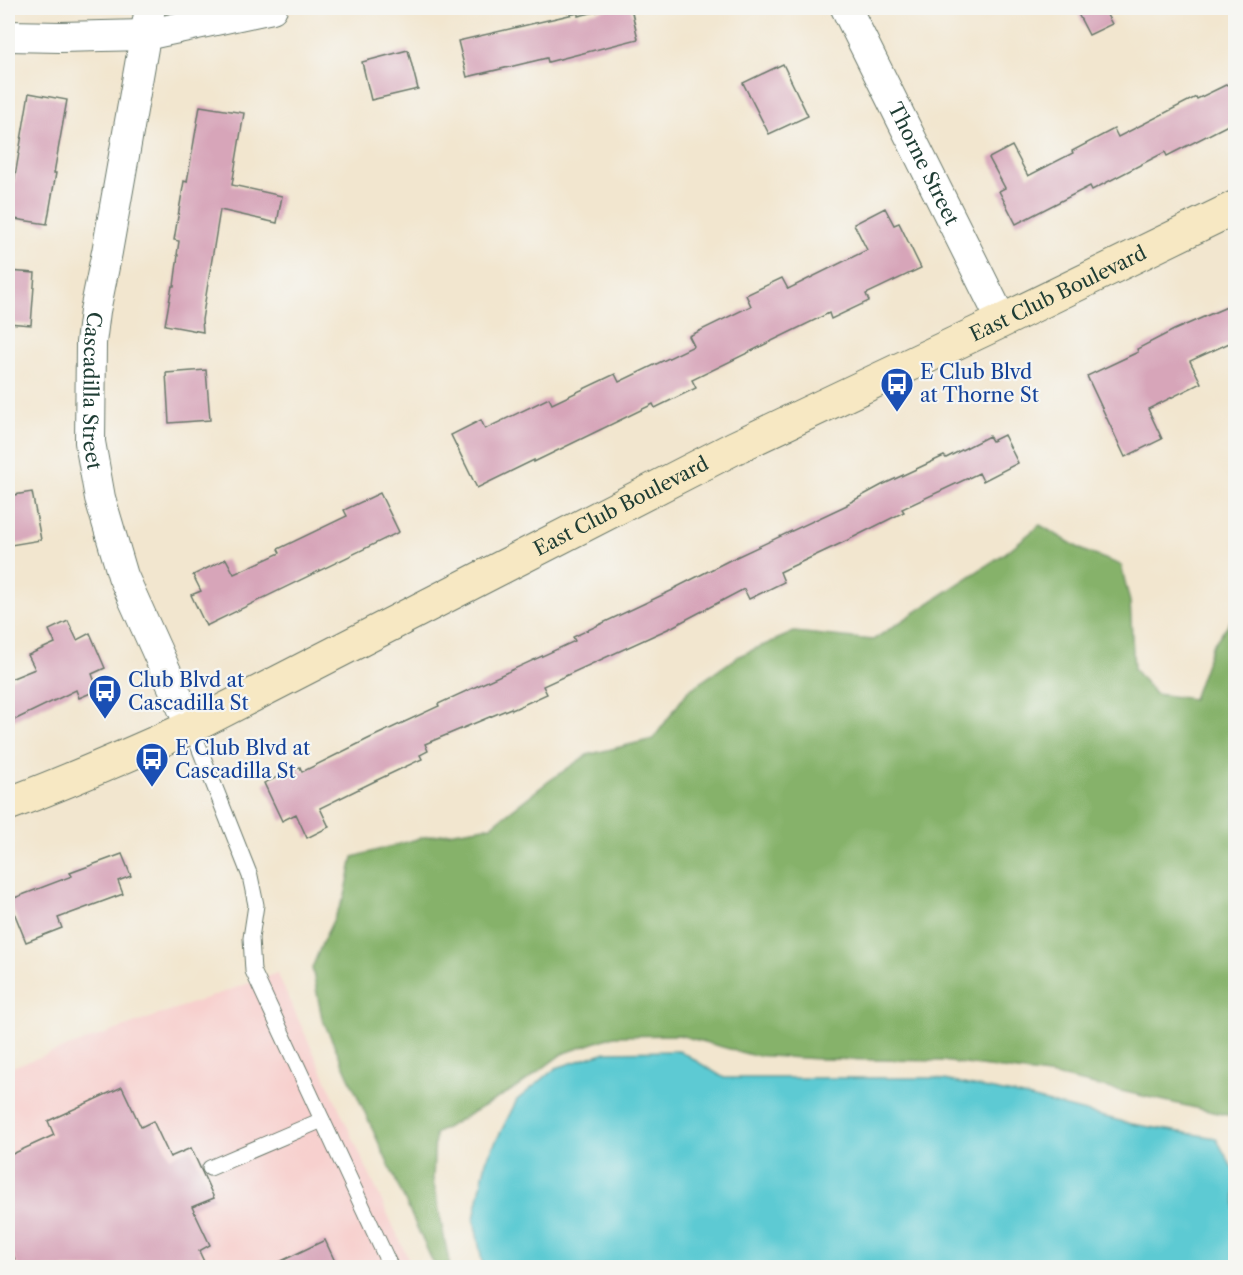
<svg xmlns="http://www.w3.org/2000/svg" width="1243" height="1275" font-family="'Libre Caslon Text',serif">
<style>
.built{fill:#f7d0ce}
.forest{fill:#86b26b;stroke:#527850;stroke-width:1.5}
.water{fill:#5dcad3;stroke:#3e8484;stroke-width:1.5}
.building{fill:#d7a5b9}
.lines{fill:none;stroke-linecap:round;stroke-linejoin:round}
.lane-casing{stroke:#69786a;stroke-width:17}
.street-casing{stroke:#69786a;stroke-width:32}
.secondary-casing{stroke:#69786a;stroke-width:35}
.lane{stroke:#fff;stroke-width:15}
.street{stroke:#fff;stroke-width:30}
.secondary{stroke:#f7e8c3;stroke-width:33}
.labels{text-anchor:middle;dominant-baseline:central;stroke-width:4.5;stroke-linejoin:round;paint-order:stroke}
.street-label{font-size:20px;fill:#1f3d34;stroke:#f6f6f2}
.transit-label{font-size:20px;fill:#164399;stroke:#f6f6f2;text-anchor:start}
</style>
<rect width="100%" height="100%" fill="#f6f6f2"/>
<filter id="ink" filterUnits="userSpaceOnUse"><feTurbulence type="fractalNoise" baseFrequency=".0167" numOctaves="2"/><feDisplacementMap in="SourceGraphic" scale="12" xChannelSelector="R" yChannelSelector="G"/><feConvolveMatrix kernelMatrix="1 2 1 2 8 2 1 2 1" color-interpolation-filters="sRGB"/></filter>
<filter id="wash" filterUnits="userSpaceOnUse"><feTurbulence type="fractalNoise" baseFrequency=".008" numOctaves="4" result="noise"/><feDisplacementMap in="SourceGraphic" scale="24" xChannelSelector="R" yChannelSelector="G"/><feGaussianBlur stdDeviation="1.35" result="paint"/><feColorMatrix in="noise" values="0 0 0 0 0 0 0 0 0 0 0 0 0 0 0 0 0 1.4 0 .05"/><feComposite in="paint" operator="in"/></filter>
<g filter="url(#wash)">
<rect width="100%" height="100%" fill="#f2e6cf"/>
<path class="built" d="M277,973L412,1267H8V1068H9Z"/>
<path class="forest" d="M1040,525L1084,551L1121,565L1130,602L1134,669L1155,694L1193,699L1212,646L1235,615V1122L1231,1116L1055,1076L942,1061L819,1059L751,1055L679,1035L614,1036L562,1054L519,1086L435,1134L433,1180L450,1267H435L322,1018L312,968L323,941L345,896L353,857L424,837L491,826L549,781L587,755L653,739L688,691L739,656L794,632L873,640L1004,554Z"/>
<path class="water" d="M680,1051L724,1078H934L1023,1096L1132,1124L1216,1138L1235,1173V1267H483L474,1219L486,1161L517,1100L556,1068L606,1052Z"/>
<g id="blocks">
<g class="building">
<path d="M612,8H631L638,39L548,62L547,58L467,77L458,41L578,13V16Z"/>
<path d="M1075,8H1103L1112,24L1089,35Z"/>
<path d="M408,50L418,89L371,100L362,62Z"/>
<path d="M783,64L808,116L769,134L743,83Z"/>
<path d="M1236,80V121L1167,156L1165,152L1092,190L1090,186L1016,224L999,191L1005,188L989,158L1012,146L1028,176L1073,153L1072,151L1114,129L1118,137L1196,97L1197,99Z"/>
<path d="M29,93L67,100L54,173H56L47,224L8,218Z"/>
<path d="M200,106L244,113L232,185L282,196L277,223L220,210L202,320L203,332L165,325L172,286H174L178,255H177L179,241L174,240L184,181L187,182Z"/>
<path d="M885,208L894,225L899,223L921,268L866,294L869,301L831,319L829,313L692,380L696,388L655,408L653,404L534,462V460L477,488L451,435L481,420L485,429L549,398L552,404L615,374L619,382L694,346L689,336L751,306L746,295L782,278L788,289L867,250L854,224Z"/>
<path d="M8,271L35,273L31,325L8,323Z"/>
<path d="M1236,303V340L1190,361L1201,383L1148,409L1162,439L1125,457L1087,376L1138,352L1137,349L1174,330Z"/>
<path d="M206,370L210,420L169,423L166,373Z"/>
<path d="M1004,435L1018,463L983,481L979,473L902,509L904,512L848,540L780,572L784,582L749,599L744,589L670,628L543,686L547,694L512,710L511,708L425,744L428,751L420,755L422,759L375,781L320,808L329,827L307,838L296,814L282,821L264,783L300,767L302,772L368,739L439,706L438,704L575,641L573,637L673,590V589L730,560L847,505V504L882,485L944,456L946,458L989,436L992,441Z"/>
<path d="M32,492L41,540L11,545L8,526V496Z"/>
<path d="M380,493L399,532L206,626L191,595L201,591L193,575L226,559L234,574L280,553L278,549L347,516L344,510Z"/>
<path d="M68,621L77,640L90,633L105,668L92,674L98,690L79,698L76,690L8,723V680L35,669L28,655L55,643L49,630Z"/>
<path d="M122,854L131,876L118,881L123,894L58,918L62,928L26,942L9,900L72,876L70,873Z"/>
<path d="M122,1087L141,1127L153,1121L170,1157L191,1148L214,1198L192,1207L210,1245L199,1251L207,1268H19L8,1244V1156L54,1135L48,1121Z"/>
<path d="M325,1240L338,1268H267Z"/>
</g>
</g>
</g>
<g filter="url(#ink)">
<use href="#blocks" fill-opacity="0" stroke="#69786a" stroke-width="1.5"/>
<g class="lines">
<g class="lane-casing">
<g id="lane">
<path d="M191,727L250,876L256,905L251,938L253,971L391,1268"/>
<path d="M210,1168L322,1120"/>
</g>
</g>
<g class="street-casing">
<g id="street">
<path id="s1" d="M150,8L107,252L95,311L91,343L90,442L100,498L123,576L191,727"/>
<path id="s2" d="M846,8L1002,321"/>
<path d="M8,36L60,37L145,35L272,8"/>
</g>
</g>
<g class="secondary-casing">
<g id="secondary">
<path id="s3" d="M8,804C70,781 131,754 191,727L734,448L1002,321L1236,207"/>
</g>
</g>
<use href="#lane" class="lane"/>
<use href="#street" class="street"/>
<use href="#secondary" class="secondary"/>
</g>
</g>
<defs>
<g id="bus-pin" transform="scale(1.725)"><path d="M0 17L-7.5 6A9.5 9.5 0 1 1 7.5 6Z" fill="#1a4fb4" stroke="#f6f6f2"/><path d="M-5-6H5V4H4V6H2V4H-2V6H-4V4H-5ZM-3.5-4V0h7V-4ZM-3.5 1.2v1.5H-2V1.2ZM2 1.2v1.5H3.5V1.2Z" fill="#fff"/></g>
</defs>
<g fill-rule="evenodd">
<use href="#bus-pin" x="897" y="384"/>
<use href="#bus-pin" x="105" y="691"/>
<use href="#bus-pin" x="152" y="759"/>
</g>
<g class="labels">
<g class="street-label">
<text stroke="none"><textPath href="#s2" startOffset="174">Thorne Street</textPath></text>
<text stroke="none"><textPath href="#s3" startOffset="1168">East Club Boulevard</textPath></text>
<text stroke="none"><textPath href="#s1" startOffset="388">Cascadilla Street</textPath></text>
<text stroke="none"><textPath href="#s3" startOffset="682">East Club Boulevard</textPath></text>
</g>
<g class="transit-label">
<text x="920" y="372">E Club Blvd<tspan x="920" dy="23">at Thorne St</tspan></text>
<text x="128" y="680">Club Blvd at<tspan x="128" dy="23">Cascadilla St</tspan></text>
<text x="175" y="748">E Club Blvd at<tspan x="175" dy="23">Cascadilla St</tspan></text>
</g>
</g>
<rect width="1243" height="1275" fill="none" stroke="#f6f6f2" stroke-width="30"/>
</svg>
